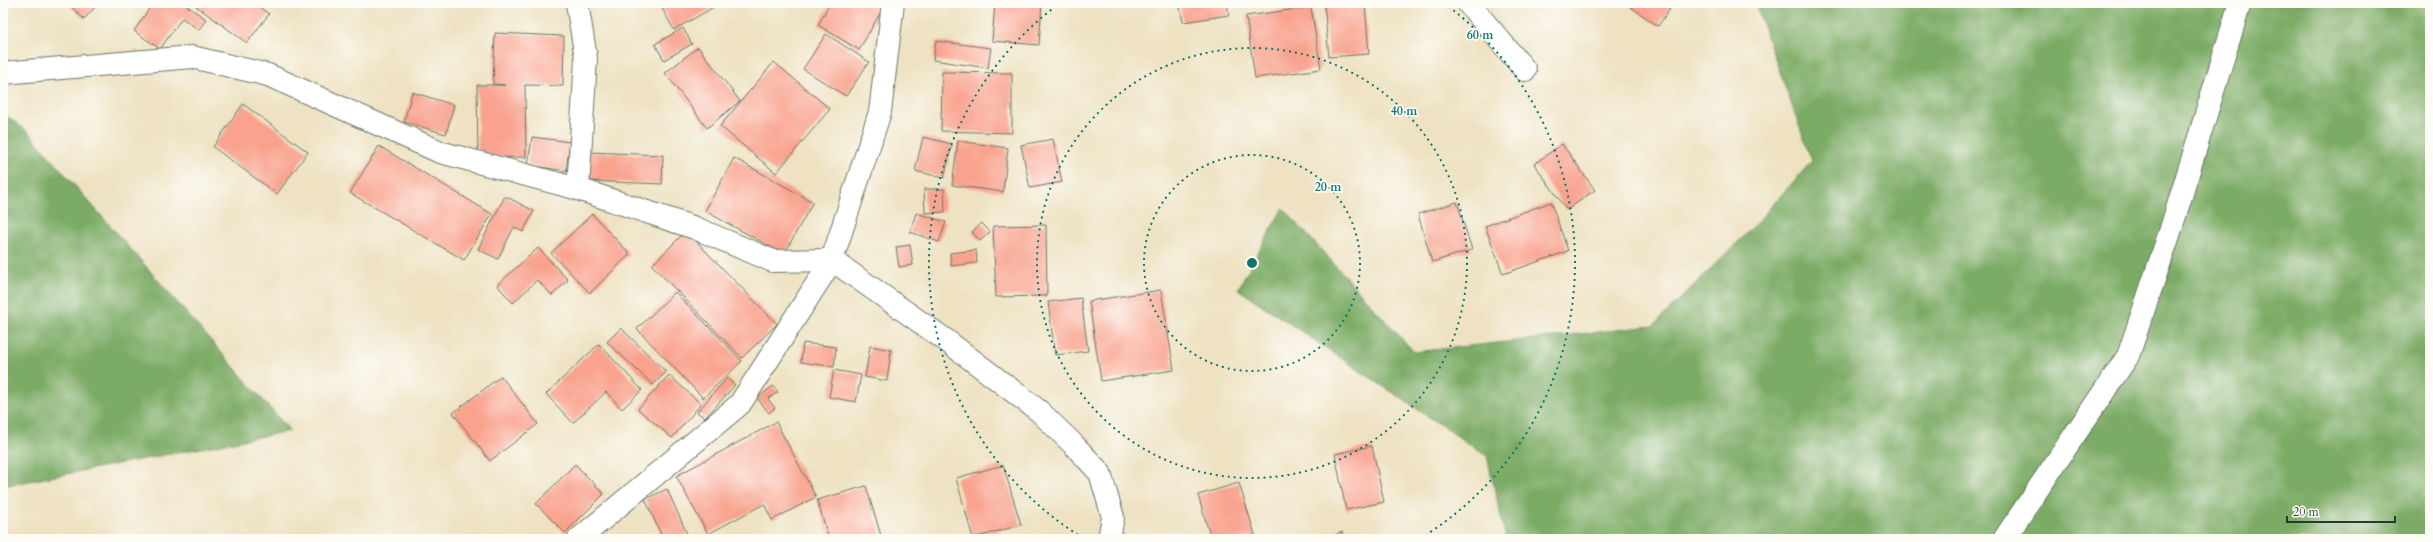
<svg xmlns="http://www.w3.org/2000/svg" width="2433" height="542" font-family="Cardo,serif">
<style>
.forest{fill:#7cab65;stroke:#4e744c}
.building{fill:#f9a28e}
.lines{fill:none;stroke-linecap:round;stroke-linejoin:round}
.street-casing{stroke:#677766;stroke-width:24}
.secondary-casing{stroke:#677766;stroke-width:24}
.street{stroke:#fff;stroke-width:22}
.secondary{stroke:#fff;stroke-width:22}
.ring{fill:none;stroke:#0f766e;stroke-width:2;stroke-dasharray:2 4}
.centre{fill:#0f766e;stroke:#fdfcf7;stroke-width:2}
.ring-label{font-size:12px;text-anchor:middle;font-weight:bold;fill:#0f766e;stroke:#fdfcf7;stroke-width:3.5;stroke-linejoin:round;paint-order:stroke}
</style>
<rect width="100%" height="100%" fill="#fdfcf7"/>
<filter id="ink" filterUnits="userSpaceOnUse"><feTurbulence type="fractalNoise" baseFrequency=".025" numOctaves="2"/><feDisplacementMap in="SourceGraphic" scale="8" xChannelSelector="R" yChannelSelector="G"/><feConvolveMatrix kernelMatrix="1 2 1 2 8 2 1 2 1" color-interpolation-filters="sRGB"/></filter>
<filter id="wash" filterUnits="userSpaceOnUse"><feTurbulence type="fractalNoise" baseFrequency=".012" numOctaves="4" result="noise"/><feDisplacementMap in="SourceGraphic" scale="16" xChannelSelector="R" yChannelSelector="G"/><feGaussianBlur stdDeviation="0.9" result="paint"/><feColorMatrix in="noise" values="0 0 0 0 0 0 0 0 0 0 0 0 0 0 0 0 0 1.4 0 .05"/><feComposite in="paint" operator="in"/></filter>
<g filter="url(#wash)">
<rect width="100%" height="100%" fill="#eee2c2"/>
<g class="forest">
<path d="M1755,3H2430V539H1506L1487,456L1238,289L1283,208L1414,352L1653,326L1750,230L1812,161Z"/>
<path d="M3,113L28,132L290,431L3,486Z"/>
</g>
<g id="blocks">
<g class="building">
<path d="M67,3H99L84,19Z"/>
<path d="M153,3H183L206,19L199,30L182,18L160,49L134,31Z"/>
<path d="M198,3H254L269,14L247,43L196,6Z"/>
<path d="M659,3H719V4L674,30Z"/>
<path d="M830,3H886L859,50L818,25Z"/>
<path d="M995,3H1042L1039,45L992,41Z"/>
<path d="M1179,3H1227L1229,15L1183,22Z"/>
<path d="M1365,3L1369,54L1329,57L1324,4Z"/>
<path d="M1625,3H1674L1658,26Z"/>
<path d="M1311,7L1321,69L1255,78L1246,16Z"/>
<path d="M683,28L692,44L664,60L655,44Z"/>
<path d="M495,33L564,36L563,86L525,85L526,157L478,158L477,85H505L493,84Z"/>
<path d="M826,34L869,62L846,96L803,69Z"/>
<path d="M936,41L991,48L988,68L933,60Z"/>
<path d="M698,47L740,101L707,128L665,73Z"/>
<path d="M774,62L830,109L776,173L720,126Z"/>
<path d="M942,72L1012,73V133L941,131Z"/>
<path d="M412,92L454,105L446,134L404,122Z"/>
<path d="M243,104L308,152L277,194L213,147Z"/>
<path d="M532,137L570,142L566,171L528,165Z"/>
<path d="M923,137L952,144L944,178L915,171Z"/>
<path d="M1053,139L1062,182L1030,188L1021,145Z"/>
<path d="M958,141L1008,148L1003,192L952,185Z"/>
<path d="M1562,144L1595,190L1567,210L1534,164Z"/>
<path d="M379,146L492,214L464,260L350,193Z"/>
<path d="M588,152L663,155L662,184L587,181Z"/>
<path d="M734,158L813,202L784,254L705,211Z"/>
<path d="M924,189H944L945,212L925,213Z"/>
<path d="M505,196L534,211L523,232L514,227L498,259L478,249Z"/>
<path d="M1457,202L1472,250L1432,262L1418,214Z"/>
<path d="M1551,202L1568,251L1503,274L1485,226Z"/>
<path d="M916,213L946,222L939,242L910,232Z"/>
<path d="M592,214L630,254L590,293L551,253Z"/>
<path d="M982,223L990,232L980,241L972,232Z"/>
<path d="M1046,225L1047,296L996,297L993,226Z"/>
<path d="M686,231L777,324L742,358L652,265Z"/>
<path d="M910,245L913,265L899,267L896,247Z"/>
<path d="M538,248L568,280L552,295L537,280L513,303L497,285Z"/>
<path d="M976,250L977,263L951,266L950,253Z"/>
<path d="M1161,290L1174,370L1101,381L1089,301Z"/>
<path d="M675,292L742,361L703,398L637,329Z"/>
<path d="M1081,298L1088,351L1055,355L1048,302Z"/>
<path d="M621,328L666,372L653,385L607,342Z"/>
<path d="M803,343L836,347L834,367L801,362Z"/>
<path d="M599,344L642,390L622,409L606,392L573,423L546,394Z"/>
<path d="M870,346L891,350L887,381L865,377Z"/>
<path d="M834,370L861,375L856,402L829,397Z"/>
<path d="M669,375L701,404L672,438L638,409Z"/>
<path d="M501,376L538,424L490,461L453,413Z"/>
<path d="M727,378L735,385L705,418L697,412Z"/>
<path d="M773,386L778,392L768,399L775,408L769,413L757,398Z"/>
<path d="M776,422L816,497L772,520L764,504L708,534L676,476Z"/>
<path d="M1372,446L1384,502L1346,510L1335,454Z"/>
<path d="M575,464L604,494L565,533L536,504Z"/>
<path d="M1003,465L1021,525L973,538L956,478Z"/>
<path d="M1239,483L1255,535L1241,539H1211L1198,495Z"/>
<path d="M866,486L882,539H829L817,500Z"/>
<path d="M667,489L688,536L681,539H663L645,499Z"/>
<path d="M1342,532L1345,539H1324Z"/>
</g>
</g>
</g>
<g filter="url(#ink)">
<use href="#blocks" fill-opacity="0" stroke="#677766" stroke-width="1"/>
<g class="lines">
<g class="street-casing">
<g id="street">
<path d="M577,3L586,58L578,189"/>
<path d="M1468,3L1525,70"/>
<path d="M579,539L740,404L832,260"/>
<path d="M2004,539L2128,356L2170,232L2240,3"/>
</g>
</g>
<g class="secondary-casing">
<g id="secondary">
<path d="M3,73L192,57L268,75L440,152L578,189L695,228L773,261L832,260L947,341L1039,411L1073,444L1100,473L1113,517L1109,539"/>
<path d="M832,260L880,112L893,3"/>
</g>
</g>
<use href="#street" class="street"/>
<use href="#secondary" class="secondary"/>
</g>
</g>
<g class="ring">
<circle cx="1252" cy="263" r="108"/>
<circle cx="1252" cy="263" r="215"/>
<path d="M1083 538A323 323 0 0 1 1060 3M1444 3A323 323 0 0 1 1421 538"/>
</g>
<circle cx="1252" cy="263" r="6" class="centre"/>
<g class="ring-label">
<text x="1480" y="39">60 m</text>
<text x="1404" y="115">40 m</text>
<text x="1328" y="191">20 m</text>
</g>
<rect width="2433" height="542" fill="none" stroke="#fdfcf7" stroke-width="16"/>
<path d="M2287 516v6h108v-6" fill="none" stroke="#1f3d34" stroke-width="2"/>
<text x="2293" y="516" font-size="12" fill="#1f3d34" stroke="#fdfcf7" stroke-width="3" paint-order="stroke">20 m</text>
</svg>
